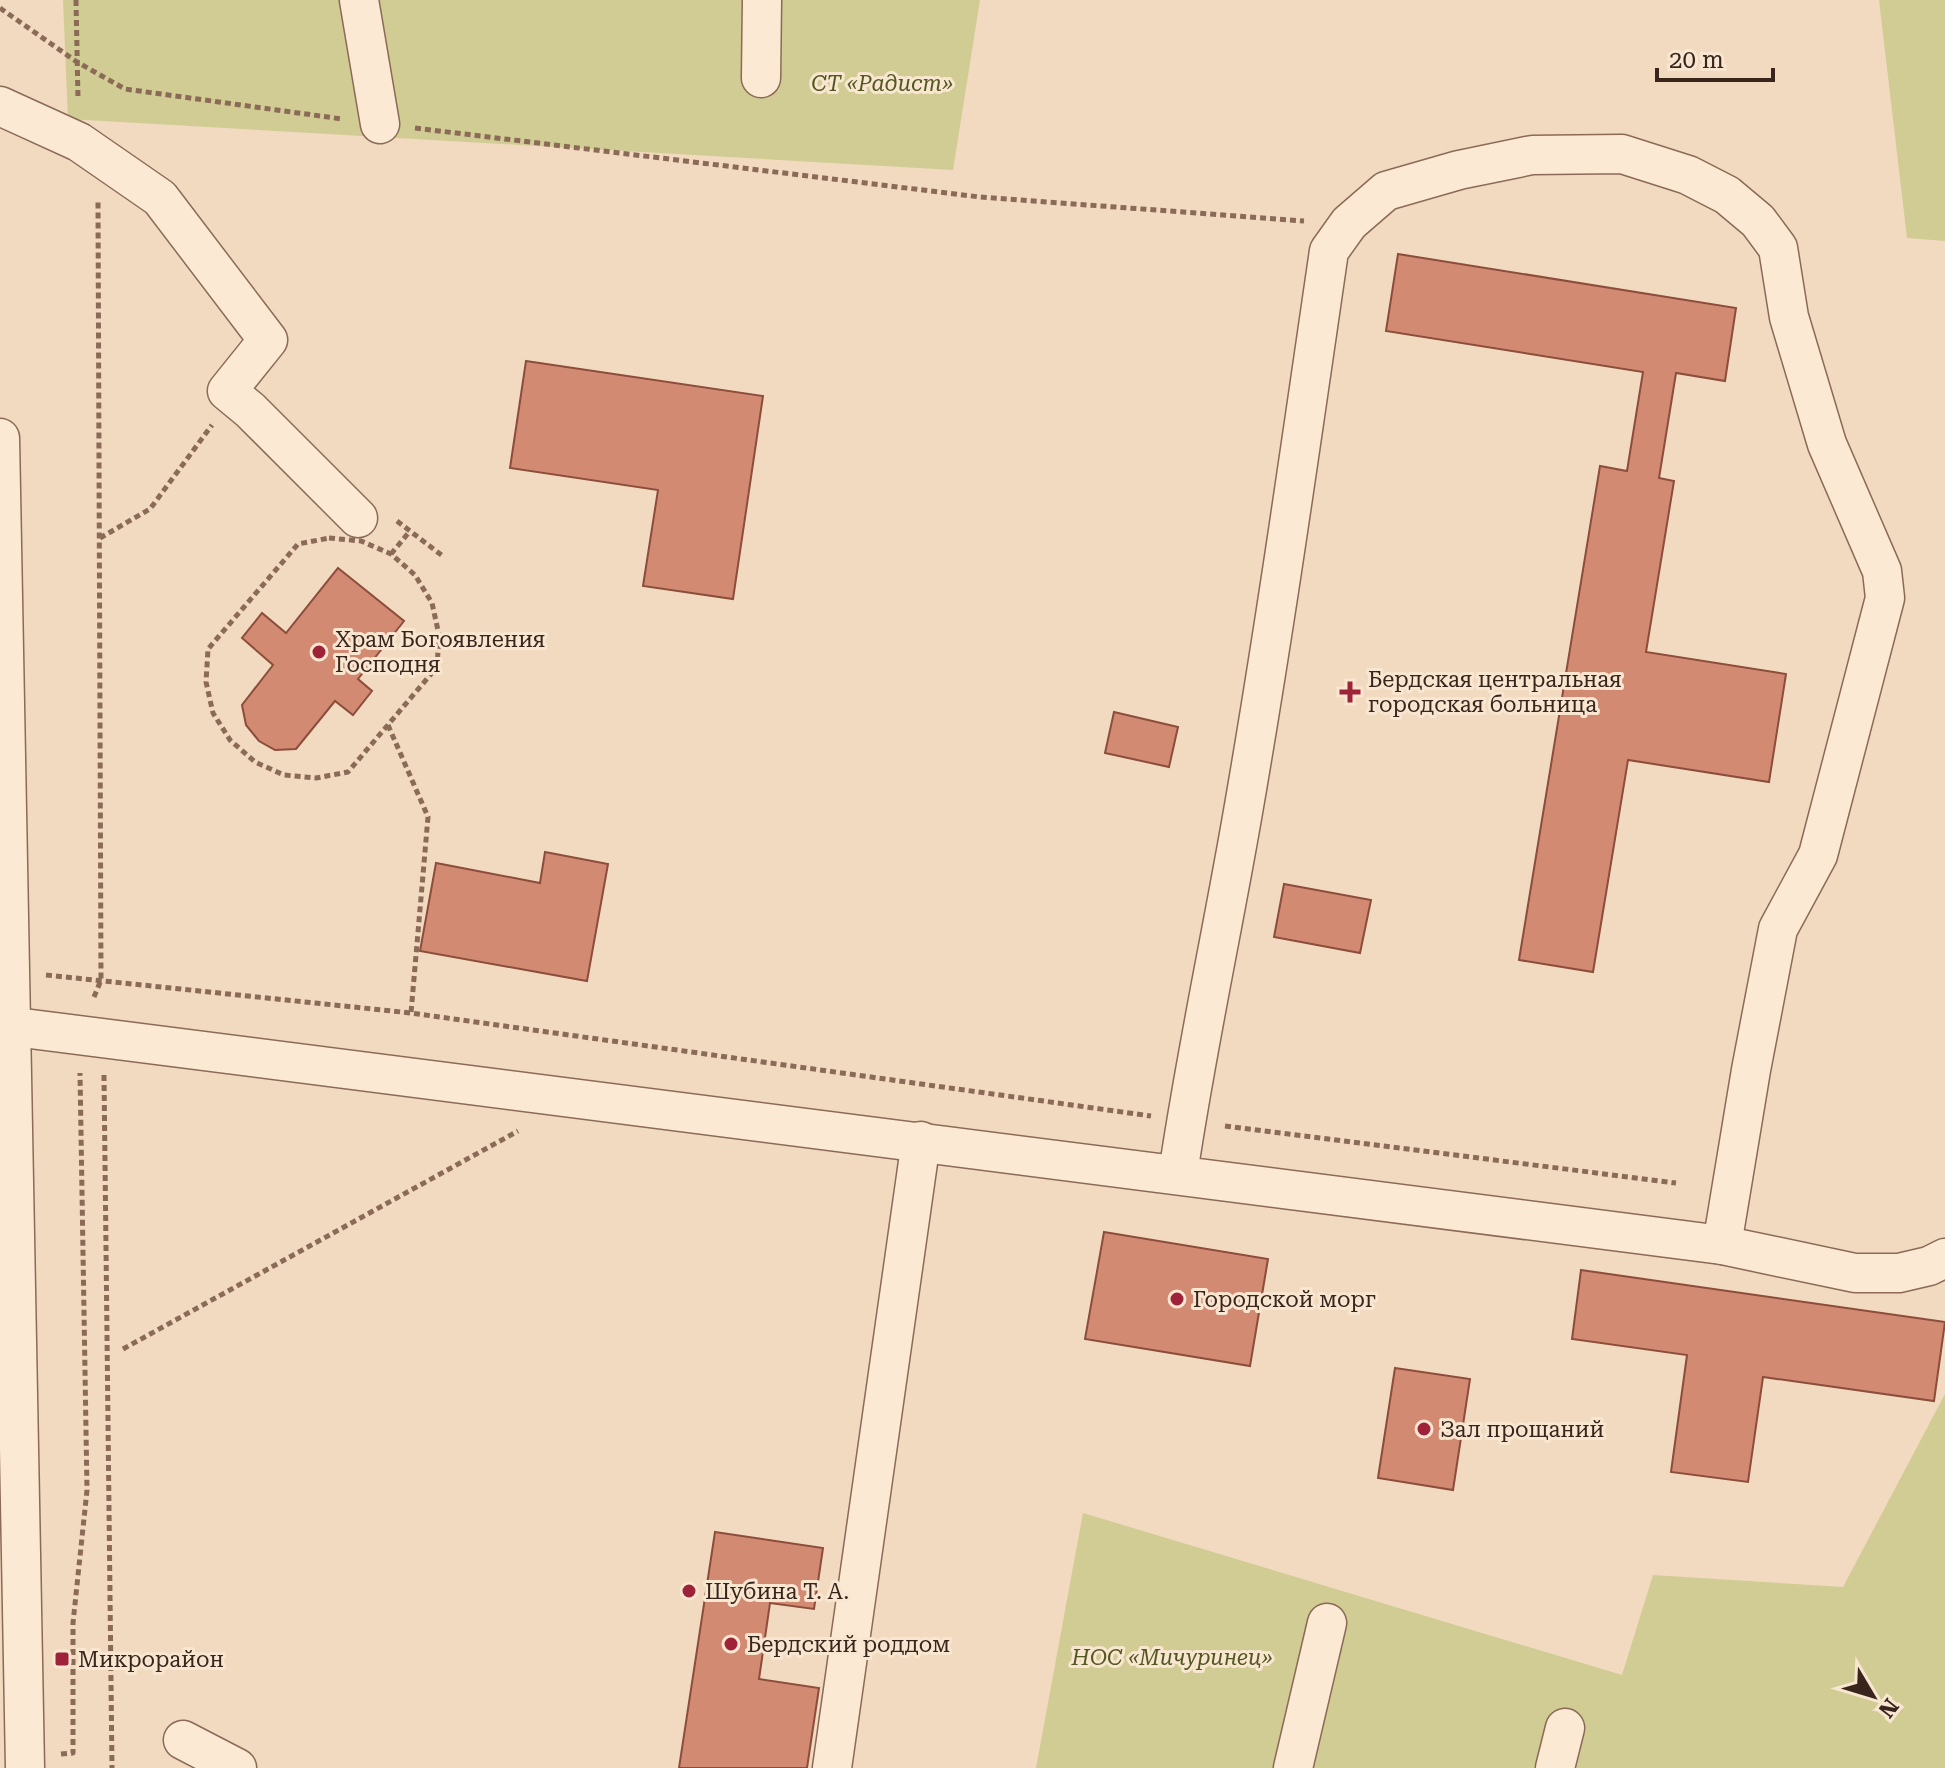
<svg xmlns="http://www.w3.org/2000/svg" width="1945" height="1768" font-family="'Roboto Serif',serif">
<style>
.green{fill:#d0cc93}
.building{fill:#d28a73;stroke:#8c4d3b;stroke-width:2}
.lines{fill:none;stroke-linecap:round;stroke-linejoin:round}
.minor-casing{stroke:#8b6a57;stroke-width:41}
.path{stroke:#8b6a57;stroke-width:5;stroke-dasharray:6 4;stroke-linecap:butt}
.minor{stroke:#fbe9d4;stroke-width:38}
.poi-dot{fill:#9e2238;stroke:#f8e6d0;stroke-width:3}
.labels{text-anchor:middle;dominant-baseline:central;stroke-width:6;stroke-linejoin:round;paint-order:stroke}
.park-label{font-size:22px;font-style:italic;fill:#535821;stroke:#f8e6d0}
.poi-label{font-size:22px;fill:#3a251c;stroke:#f8e6d0;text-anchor:start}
</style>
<rect width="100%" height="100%" fill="#f1dac0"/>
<g class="green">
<path d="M63,0H980L953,170L68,119Z"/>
<path d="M1879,0H1945V241L1907,238Z"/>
<path d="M1945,1394V1768H1036L1083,1513L1622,1675L1653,1575L1843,1587Z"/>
</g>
<g class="building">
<path d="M1398,254L1736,308L1725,381L1676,373L1659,478L1674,481L1646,652L1786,674L1769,782L1628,760L1593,972L1519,960L1600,466L1627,471L1643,372L1386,331Z"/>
<path d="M526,361L763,396L733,599L643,586L658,490L510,468Z"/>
<path d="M338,568L404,621L358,679L372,691L353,715L335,701L296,749L275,750L259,741L246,725L242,705L273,665L242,638L262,613L286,633Z"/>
<path d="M1114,712L1178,727L1169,767L1105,753Z"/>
<path d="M545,852L608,864L587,981L420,951L436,863L540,883Z"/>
<path d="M1284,884L1371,900L1360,953L1274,937Z"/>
<path d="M1104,1232L1268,1259L1250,1366L1085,1339Z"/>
<path d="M1581,1270L1945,1322L1934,1401L1763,1377L1748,1482L1671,1472L1687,1355L1572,1339Z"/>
<path d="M1395,1368L1470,1379L1453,1490L1378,1478Z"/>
<path d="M715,1532L823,1548L814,1609L770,1603L759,1679L819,1688L807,1768H679Z"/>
</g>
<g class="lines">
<g class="minor-casing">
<g id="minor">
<path d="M359,0L380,124"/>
<path d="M761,78L762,0"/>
<path d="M0,106L79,142L160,198L268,340L227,391L250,410L358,518"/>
<path d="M0,438L25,1768"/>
<path d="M0,1025L1722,1245L1751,1070L1778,929L1818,855L1885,598L1882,571L1827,444L1789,317L1778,248L1758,221L1727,195L1688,175L1622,154L1532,155L1459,170L1386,191L1349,223L1329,251C1302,436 1276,621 1244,806C1223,929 1196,1051 1178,1174"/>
<path d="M1722,1245L1855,1273H1899L1929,1266L1945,1258"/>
<path d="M183,1740L237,1768"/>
<path d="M832,1768L921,1141"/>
<path d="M1293,1768L1327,1623"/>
<path d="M1555,1768L1565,1728"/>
</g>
</g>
<g class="path">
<path d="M76,0L78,99"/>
<path d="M0,8L77,62L125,89L342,119"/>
<path d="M415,128L980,197L1304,221"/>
<path d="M397,521L444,557"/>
<path d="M100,538L150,509L212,425"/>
<path d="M329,538L361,541L391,554L415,575L432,603L439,635L437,667L348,772L316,778L284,775L255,762L230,740L213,713L206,682L208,649L298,544Z"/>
<path d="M391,554L410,531"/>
<path d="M388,725L428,817L411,1013"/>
<path d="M46,975L411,1013L1151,1116"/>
<path d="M94,997L101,980L98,201"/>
<path d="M104,1075L112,1768"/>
<path d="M1225,1126L1676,1183"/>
<path d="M123,1349L518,1131"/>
<path d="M61,1754L73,1753V1623L87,1490L80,1073"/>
</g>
<use href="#minor" class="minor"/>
</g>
<g class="poi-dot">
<circle cx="319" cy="652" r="8"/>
<path d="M1346 680h8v8h8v8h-8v8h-8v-8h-8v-8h8z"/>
<circle cx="1177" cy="1299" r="8"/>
<circle cx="1424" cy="1429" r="8"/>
<circle cx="689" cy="1591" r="8"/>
<circle cx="731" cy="1644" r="8"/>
<rect x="54" y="1651" width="16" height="16" rx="4"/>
</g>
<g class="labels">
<g class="park-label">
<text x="882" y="83">СТ «Радист»</text>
<text x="1172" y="1657">НОС «Мичуринец»</text>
</g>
<g class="poi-label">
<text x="335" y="639">Храм Богоявления<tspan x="335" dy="25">Господня</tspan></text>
<text x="1368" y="679">Бердская центральная<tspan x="1368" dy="25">городская больница</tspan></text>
<text x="1193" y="1299">Городской морг</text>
<text x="1440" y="1429">Зал прощаний</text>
<text x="705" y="1591">Шубина Т. А.</text>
<text x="747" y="1644">Бердский роддом</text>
<text x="78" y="1659">Микрорайон</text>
</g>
</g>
<g transform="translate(1873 1696) rotate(128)" stroke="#f8e6d0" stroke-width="6" paint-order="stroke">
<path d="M0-6L14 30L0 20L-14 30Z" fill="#3a251c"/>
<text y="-12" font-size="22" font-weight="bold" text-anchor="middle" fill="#3a251c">N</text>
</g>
<path d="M1657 68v12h116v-12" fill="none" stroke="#3a251c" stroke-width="4"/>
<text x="1669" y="68" font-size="24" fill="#3a251c" stroke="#f8e6d0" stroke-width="6" paint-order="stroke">20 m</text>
</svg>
